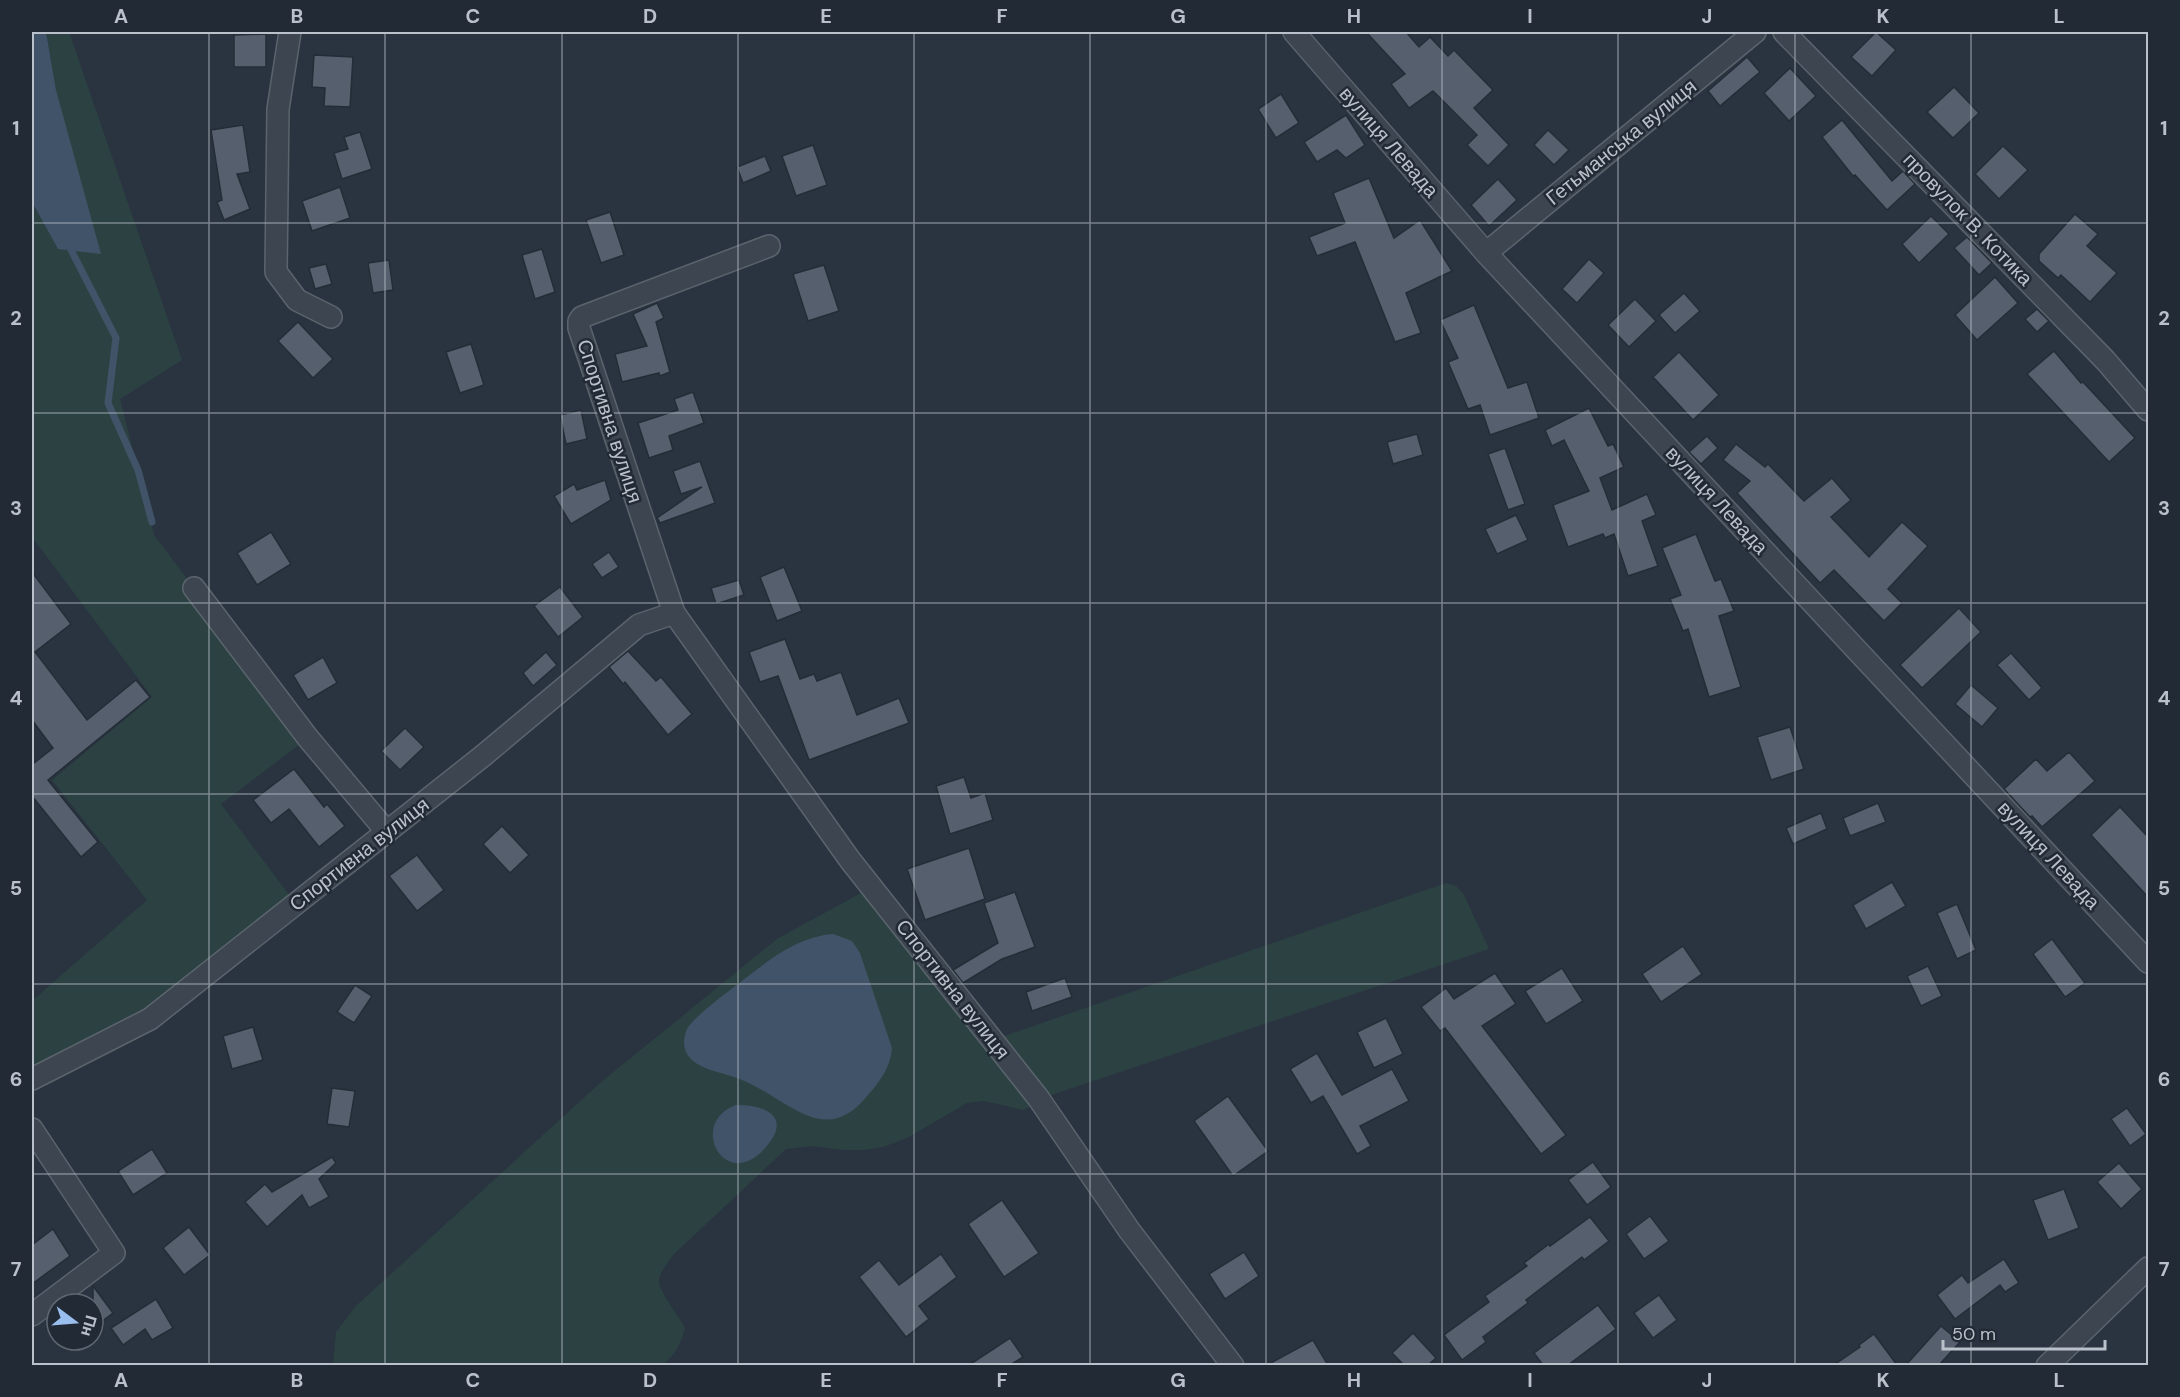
<svg xmlns="http://www.w3.org/2000/svg" width="2180" height="1397" viewBox="0 0 2180 1397" font-family="'DM Sans',sans-serif">
<rect width="100%" height="100%" fill="#293440"/>
<g fill="#2c4242">
<polygon points="46,32 69,32 182,360 120,399 154,535 308,738 221,804 296,904 150,1019 32,1079 32,1001 147,900 52,780 152,697 32,537 32,202 58,249 56,90"/>
<path d="M1446 883 1456 886 1464 895 1489 949 1039 1099 1033 1105 1023 1110 984 1101 967 1103 907 1138 883 1147 864 1150H844L812 1146 786 1149 674 1254C669 1261 661 1270 659 1279 657 1290 680 1317 685 1328 681 1344 675 1354 663 1365L333 1366 336 1332 356 1306 600 1083 777 939 872 887 993 1040Z"/>
</g>
<g fill="#415368">
<polygon points="32,32 46,32 56,90 101,254 58,249 32,202"/>
<path d="M833 934 852 941 860 953 892 1048C890 1068 881 1080 868 1095 823 1151 787 1096 737 1078 718 1071 685 1068 684 1043 684 1038 686 1029 689 1026 697 1015 726 993 738 984 767 962 795 937 833 934Z"/>
<path d="M736 1105C756 1104 789 1112 772 1139 730 1202 684 1124 736 1105Z"/>
</g>
<g fill="none" stroke-linecap="round" stroke-linejoin="round">
<polyline stroke="#415368" stroke-width="7" points="67,242 116,338 108,403 138,470 152,522"/>
</g>
<g fill="#555f6d" stroke="#242d37" stroke-width="1.5">
<polygon points="1366,32 1406,32 1419,47 1430,37 1448,56 1454,50 1493,90 1474,108 1509,145 1488,166 1467,145 1477,135 1433,91 1409,108 1391,84 1405,74"/>
<polygon points="1876,32 1896,50 1872,76 1851,57"/>
<polygon points="266,34 266,67 234,67 234,35"/>
<polygon points="314,55 353,57 350,107 324,106 325,88 312,87"/>
<polygon points="1747,57 1760,72 1720,106 1708,91"/>
<polygon points="1790,68 1816,96 1789,121 1764,93"/>
<polygon points="1954,87 1979,113 1953,138 1927,112"/>
<polygon points="1281,94 1299,123 1276,138 1258,109"/>
<polygon points="1346,115 1365,145 1346,158 1337,150 1317,162 1304,142"/>
<polygon points="1842,120 1892,181 1903,171 1915,184 1887,210 1855,175 1853,176 1822,137"/>
<polygon points="243,125 250,172 237,174 250,209 224,220 217,202 222,200 211,130"/>
<polygon points="1548,130 1569,150 1554,165 1534,145"/>
<polygon points="360,132 372,169 342,179 334,153 348,149 344,137"/>
<polygon points="813,145 827,185 796,196 782,156"/>
<polygon points="2003,146 2028,170 1999,199 1975,174"/>
<polygon points="765,156 771,171 743,183 737,167"/>
<polygon points="1369,178 1394,238 1420,220 1452,271 1406,293 1421,333 1395,342 1355,242 1317,256 1309,237 1345,223 1333,193"/>
<polygon points="1498,179 1517,200 1489,226 1471,205"/>
<polygon points="340,187 350,218 312,231 302,201"/>
<polygon points="610,212 624,255 601,263 586,220"/>
<polygon points="2075,214 2098,234 2087,246 2117,273 2090,302 2061,275 2058,278 2039,261 2039,254"/>
<polygon points="1931,216 1949,234 1919,263 1902,244"/>
<polygon points="1967,237 1992,263 1979,275 1954,248"/>
<polygon points="542,249 555,292 535,299 522,255"/>
<polygon points="1589,259 1604,273 1577,303 1562,289"/>
<polygon points="389,260 393,290 373,293 368,263"/>
<polygon points="326,264 332,284 315,289 309,268"/>
<polygon points="824,265 839,311 808,321 793,274"/>
<polygon points="1995,277 2018,303 1977,340 1955,315"/>
<polygon points="1684,293 1700,311 1675,333 1659,315"/>
<polygon points="1635,299 1656,321 1629,347 1608,325"/>
<polygon points="657,303 664,318 656,322 670,372 660,376 659,373 622,382 615,354 647,346 633,314"/>
<polygon points="1474,305 1508,388 1527,382 1539,418 1490,435 1480,405 1468,409 1448,362 1458,358 1440,320"/>
<polygon points="2037,309 2049,321 2037,332 2025,319"/>
<polygon points="298,322 333,359 313,378 278,341"/>
<polygon points="471,344 484,385 460,393 446,352"/>
<polygon points="2054,351 2081,383 2083,382 2135,438 2109,462 2027,374"/>
<polygon points="1679,352 1719,395 1693,420 1653,377"/>
<polygon points="693,392 704,423 669,436 673,450 649,458 638,423 678,410 674,399"/>
<polygon points="1589,408 1608,446 1613,444 1624,467 1600,478 1612,510 1647,494 1656,515 1642,521 1658,566 1628,576 1614,534 1605,538 1603,534 1568,547 1553,505 1589,491 1564,440 1552,446 1545,430"/>
<polygon points="581,410 587,439 566,444 560,415"/>
<polygon points="1417,434 1423,455 1393,464 1387,442"/>
<polygon points="1707,436 1718,448 1701,464 1689,452"/>
<polygon points="1736,444 1765,467 1768,464 1804,501 1832,478 1851,500 1831,517 1869,557 1902,522 1928,546 1888,589 1902,603 1884,621 1834,570 1820,583 1737,493 1750,481 1723,460"/>
<polygon points="1505,448 1525,504 1508,510 1488,454"/>
<polygon points="700,461 715,503 660,523 657,518 702,487 681,494 673,471"/>
<polygon points="605,480 611,500 571,524 554,496 574,484 577,490"/>
<polygon points="1516,515 1528,540 1497,554 1485,529"/>
<polygon points="271,532 291,564 257,585 237,553"/>
<polygon points="1696,534 1715,581 1721,579 1734,611 1719,616 1741,687 1709,697 1688,629 1683,631 1670,599 1681,595 1662,548"/>
<polygon points="609,552 619,567 602,578 592,564"/>
<polygon points="784,567 802,611 777,621 760,577"/>
<polygon points="32,572 71,624 35,652 87,720 136,680 150,697 48,780 98,842 81,857 32,796 32,760 34,763 53,748 32,720"/>
<polygon points="739,580 744,595 716,604 711,588"/>
<polygon points="560,587 583,617 558,637 534,606"/>
<polygon points="1959,608 1981,632 1922,688 1900,665"/>
<polygon points="785,639 800,679 814,674 817,681 841,672 857,715 899,698 909,723 809,760 778,676 760,682 749,652"/>
<polygon points="628,651 656,681 661,677 692,714 668,735 625,682 623,684 609,667"/>
<polygon points="546,652 557,665 533,686 523,673"/>
<polygon points="2011,653 2042,688 2029,700 1997,665"/>
<polygon points="323,657 337,683 308,700 293,675"/>
<polygon points="1971,685 1998,708 1982,727 1955,704"/>
<polygon points="1790,727 1804,769 1771,780 1757,737"/>
<polygon points="405,728 424,747 400,770 381,751"/>
<polygon points="2069,752 2095,781 2042,827 2032,816 2030,817 2004,789 2036,759 2047,771"/>
<polygon points="294,769 324,807 327,804 345,826 319,847 289,809 271,823 253,800"/>
<polygon points="964,777 971,798 985,793 993,820 950,834 936,786"/>
<polygon points="1878,803 1886,822 1850,836 1843,818"/>
<polygon points="2120,807 2148,837 2148,897 2091,835"/>
<polygon points="1821,813 1827,829 1793,844 1786,828"/>
<polygon points="502,826 529,855 510,873 483,844"/>
<polygon points="969,848 985,899 925,920 907,869"/>
<polygon points="417,855 444,890 417,911 389,876"/>
<polygon points="1892,882 1906,906 1866,929 1853,905"/>
<polygon points="1015,892 1035,947 1002,959 963,983 953,970 998,943 984,903"/>
<polygon points="1957,904 1976,950 1957,959 1937,913"/>
<polygon points="2052,939 2085,983 2065,997 2033,954"/>
<polygon points="1683,946 1702,974 1661,1002 1642,974"/>
<polygon points="1928,966 1942,996 1921,1006 1907,976"/>
<polygon points="1562,968 1583,1001 1546,1024 1525,991"/>
<polygon points="1495,973 1516,1004 1482,1026 1566,1135 1541,1154 1445,1028 1440,1031 1421,1007 1446,988 1454,999"/>
<polygon points="1065,978 1072,997 1032,1011 1026,992"/>
<polygon points="355,985 372,996 354,1023 337,1012"/>
<polygon points="1386,1018 1403,1054 1374,1068 1357,1032"/>
<polygon points="253,1027 263,1060 232,1069 223,1036"/>
<polygon points="1317,1053 1342,1095 1392,1069 1409,1101 1360,1126 1371,1146 1357,1154 1323,1096 1311,1103 1290,1069"/>
<polygon points="332,1088 355,1091 349,1127 327,1124"/>
<polygon points="1228,1096 1268,1151 1233,1176 1194,1121"/>
<polygon points="2127,1108 2146,1134 2130,1146 2111,1119"/>
<polygon points="152,1149 167,1173 133,1195 118,1171"/>
<polygon points="332,1157 336,1163 319,1179 329,1197 309,1208 302,1195 267,1227 245,1202 265,1184 272,1192"/>
<polygon points="1593,1162 1611,1187 1587,1205 1568,1180"/>
<polygon points="2119,1163 2142,1189 2121,1209 2097,1182"/>
<polygon points="2064,1189 2079,1228 2048,1240 2033,1200"/>
<polygon points="1002,1200 1039,1253 1004,1277 968,1224"/>
<polygon points="1650,1216 1669,1241 1644,1259 1626,1234"/>
<polygon points="1590,1217 1609,1241 1584,1260 1582,1257 1526,1300 1528,1303 1483,1337 1486,1342 1462,1360 1444,1335 1489,1302 1485,1296 1527,1266 1524,1263 1549,1244 1550,1246"/>
<polygon points="189,1227 210,1255 184,1275 163,1248"/>
<polygon points="53,1229 70,1256 32,1284 32,1245"/>
<polygon points="1244,1252 1259,1276 1225,1299 1209,1274"/>
<polygon points="941,1254 957,1277 919,1306 929,1319 906,1337 859,1277 879,1260 899,1285"/>
<polygon points="2004,1259 2019,1283 2005,1292 2000,1285 1955,1319 1937,1295 1962,1275 1968,1283"/>
<polygon points="93,1286 113,1313 93,1328"/>
<polygon points="1659,1295 1677,1320 1653,1338 1634,1313"/>
<polygon points="156,1299 173,1328 152,1340 145,1329 123,1345 111,1328"/>
<polygon points="1598,1305 1616,1329 1568,1365 1543,1365 1534,1353"/>
<polygon points="1941,1326 1960,1342 1939,1365 1906,1365"/>
<polygon points="1413,1333 1436,1358 1428,1365 1404,1365 1392,1353"/>
<polygon points="1874,1334 1897,1365 1834,1365 1860,1347 1859,1345"/>
<polygon points="1010,1338 1023,1357 1010,1365 969,1365"/>
<polygon points="1313,1340 1328,1365 1267,1365"/>
</g>
<g fill="none" stroke-linecap="round" stroke-linejoin="round">
<g stroke="#5b646d" stroke-width="24">
<g id="street">
<polyline points="290,32 278,109 276,272 297,300 331,317"/>
<polyline points="1294,32 1486,253 2148,962"/>
<polyline points="1784,32 2105,360 2148,410"/>
<polyline points="769,246 582,317 579,321 579,328 674,613 850,860 1039,1099 1129,1230 1233,1366"/>
<polyline points="1486,253 1755,32"/>
<polyline points="194,588 308,738 387,832"/>
<polyline points="32,1079 150,1019 484,755 639,625 674,613"/>
<polyline points="32,1129 114,1253 32,1315"/>
<polyline points="2047,1366 2148,1268"/>
</g>
</g>
<use href="#street" stroke="#3d4650" stroke-width="21"/>
</g>
<path fill="none" stroke="#bac1ca" stroke-width="1.5" stroke-opacity="0.55" d="M209 32V1366M385 32V1366M562 32V1366M738 32V1366M914 32V1366M1090 32V1366M1266 32V1366M1442 32V1366M1618 32V1366M1795 32V1366M1971 32V1366M32 223H2148M32 413H2148M32 603H2148M32 794H2148M32 984H2148M32 1174H2148"/>
<g text-anchor="middle" dominant-baseline="central" stroke-width="5" stroke-linejoin="round" paint-order="stroke">
<g font-size="20" fill="#bac1ca" stroke="#222b35">
<text transform="translate(1389 142) rotate(49)">вулиця Левада</text>
<text transform="translate(1621 142) rotate(-39)">Гетьманська вулиця</text>
<text transform="translate(1968 219) rotate(46)">провулок В. Котика</text>
<text transform="translate(610 421) rotate(72)">Спортивна вулиця</text>
<text transform="translate(1717 500) rotate(47)">вулиця Левада</text>
<text transform="translate(359 854) rotate(-38)">Спортивна вулиця</text>
<text transform="translate(2049 855) rotate(47)">вулиця Левада</text>
<text transform="translate(953 989) rotate(52)">Спортивна вулиця</text>
</g>
</g>
<rect width="2180" height="1397" fill="none" stroke="#222b35" stroke-width="66"/>
<g transform="translate(75 1322) rotate(106)"><circle r="28" fill="#222b35" stroke="#5f6771" stroke-width="1.5"/>
<path d="M0-4.5L10 22L0 15L-10 22Z" fill="#9abfef"/>
<text y="-9" font-size="16" font-weight="bold" text-anchor="middle" fill="#bac1ca">Пн</text>
</g>
<path d="M1943 1340v9h162v-9" fill="none" stroke="#bac1ca" stroke-width="3"/>
<text x="1952" y="1340" font-size="18" fill="#bac1ca" stroke="#222b35" stroke-width="4.5" paint-order="stroke">50 m</text>
<rect x="33" y="33" width="2114" height="1331" fill="none" stroke="#bac1ca" stroke-width="2"/>
<g font-size="20" text-anchor="middle" font-weight="bold" fill="#bac1ca">
<text x="121" y="23">A</text>
<text x="297" y="23">B</text>
<text x="473" y="23">C</text>
<text x="650" y="23">D</text>
<text x="826" y="23">E</text>
<text x="1002" y="23">F</text>
<text x="1178" y="23">G</text>
<text x="1354" y="23">H</text>
<text x="1530" y="23">I</text>
<text x="1707" y="23">J</text>
<text x="1883" y="23">K</text>
<text x="2059" y="23">L</text>
<text x="16" y="135">1</text>
<text x="2164" y="135">1</text>
<text x="16" y="325">2</text>
<text x="2164" y="325">2</text>
<text x="16" y="515">3</text>
<text x="2164" y="515">3</text>
<text x="16" y="705">4</text>
<text x="2164" y="705">4</text>
<text x="16" y="895">5</text>
<text x="2164" y="895">5</text>
<text x="16" y="1086">6</text>
<text x="2164" y="1086">6</text>
<text x="16" y="1276">7</text>
<text x="2164" y="1276">7</text>
<text x="121" y="1387">A</text>
<text x="297" y="1387">B</text>
<text x="473" y="1387">C</text>
<text x="650" y="1387">D</text>
<text x="826" y="1387">E</text>
<text x="1002" y="1387">F</text>
<text x="1178" y="1387">G</text>
<text x="1354" y="1387">H</text>
<text x="1530" y="1387">I</text>
<text x="1707" y="1387">J</text>
<text x="1883" y="1387">K</text>
<text x="2059" y="1387">L</text>
</g>
</svg>
